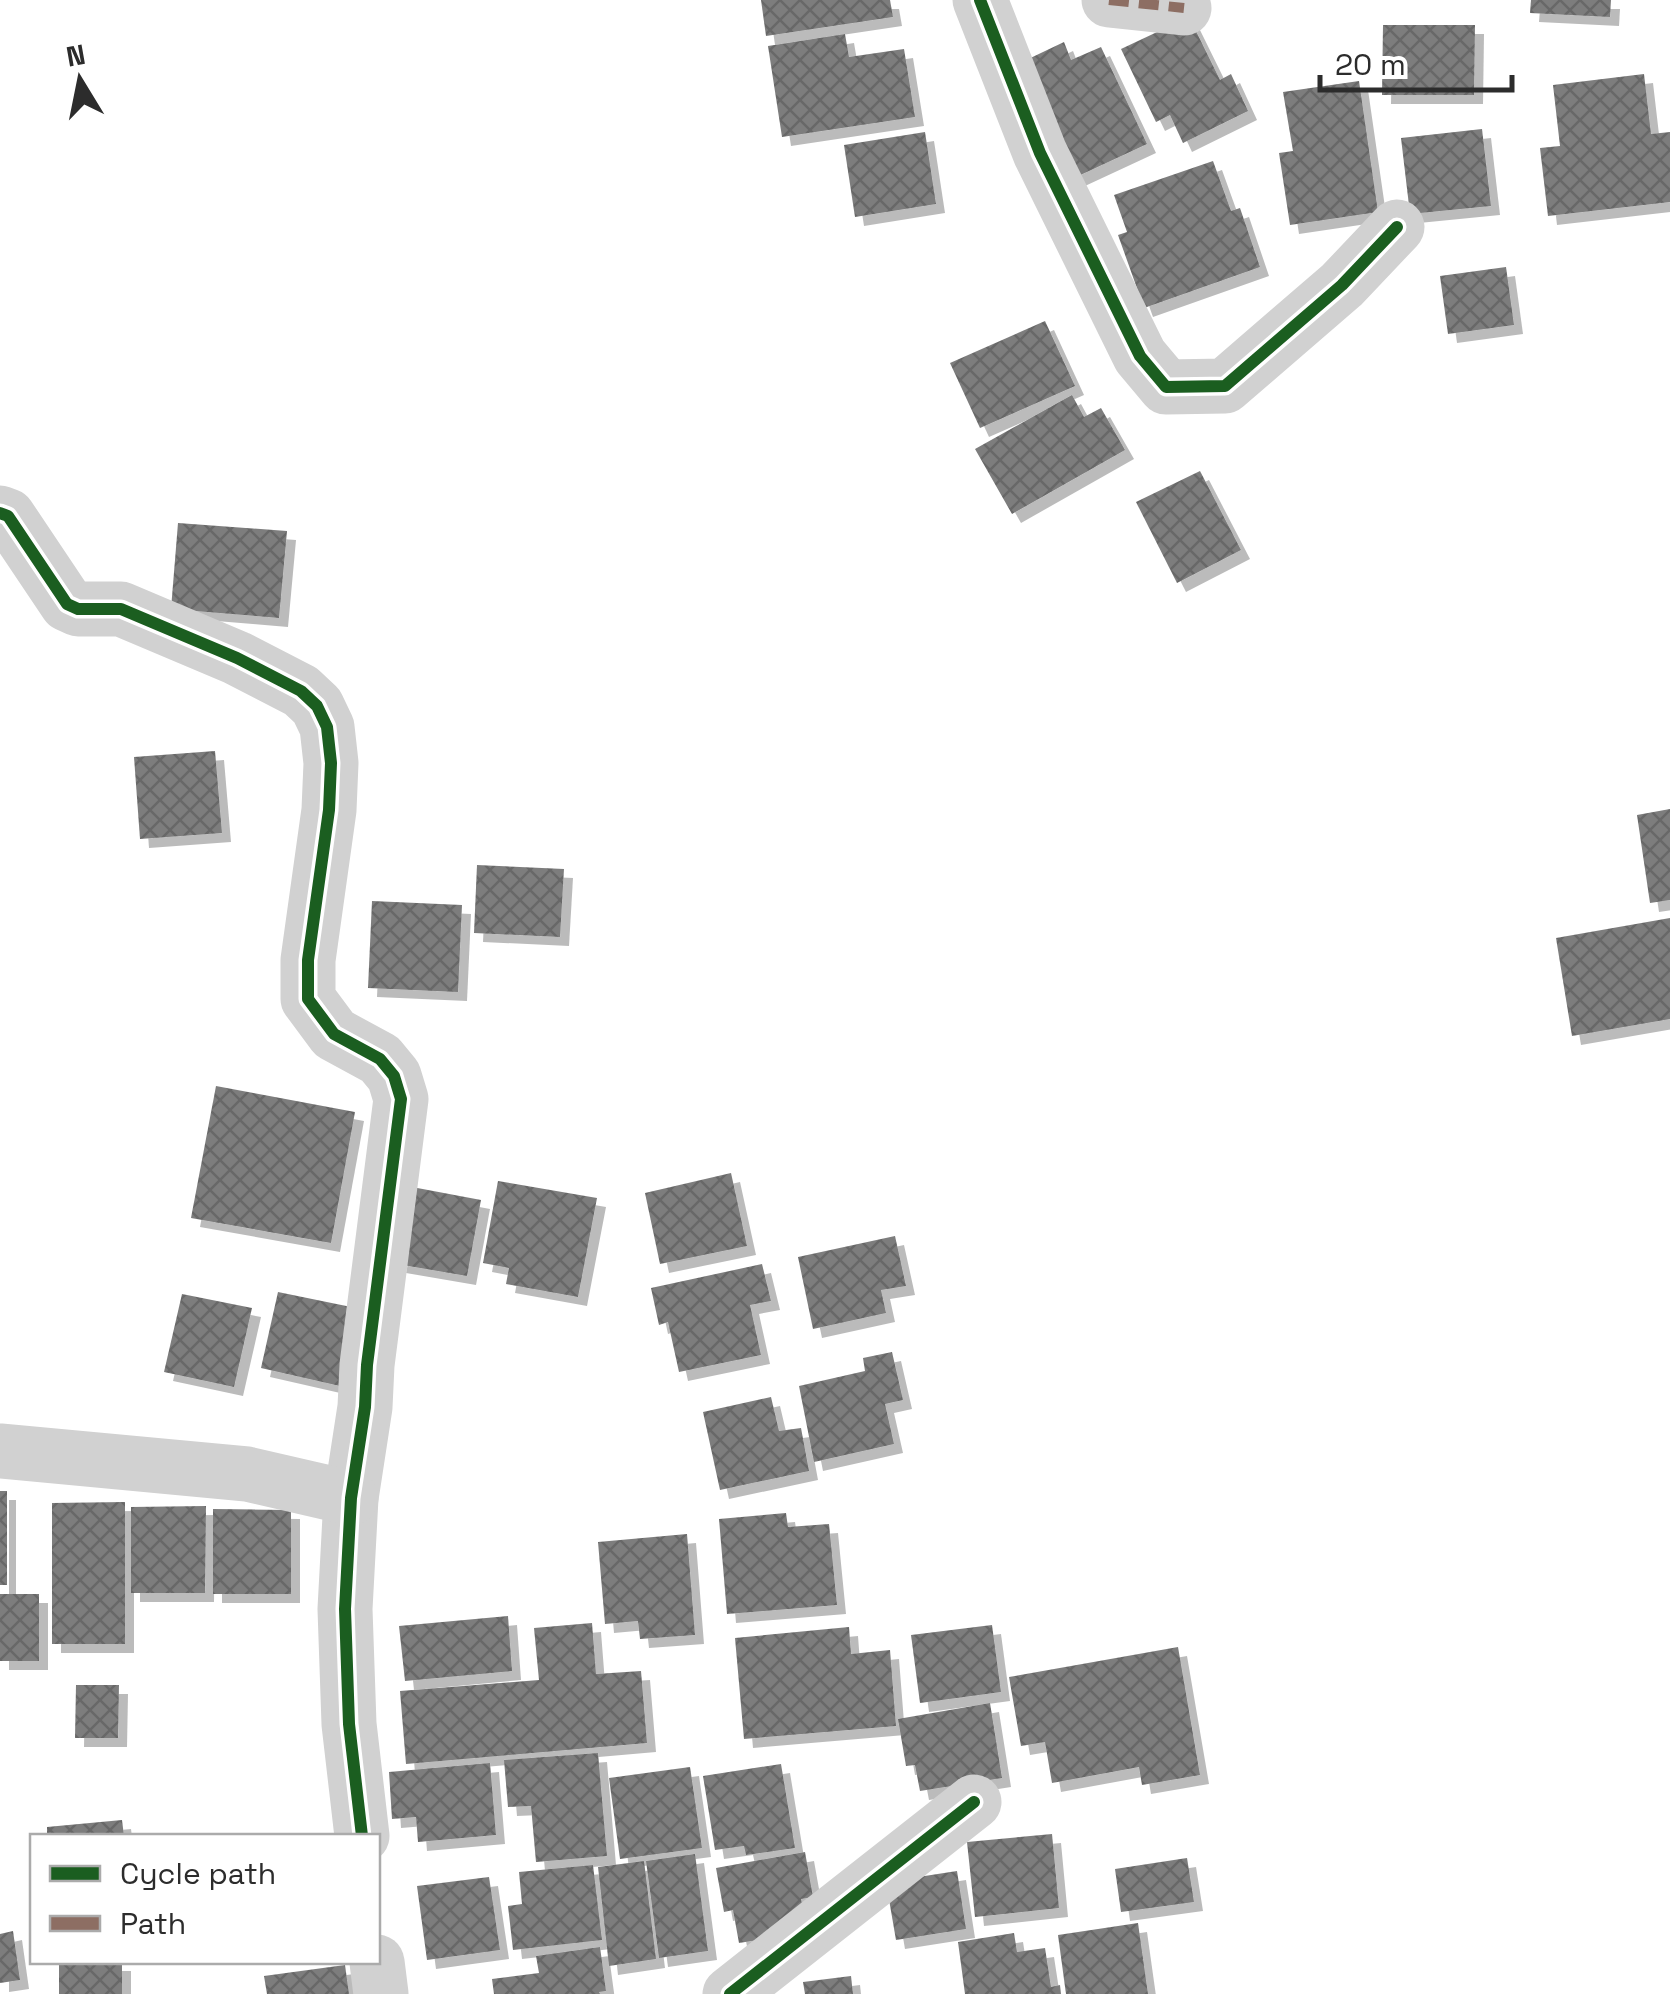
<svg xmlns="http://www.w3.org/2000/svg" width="1670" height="1994" viewBox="0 0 1670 1994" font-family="'Space Grotesk',sans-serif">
<defs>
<pattern id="building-cross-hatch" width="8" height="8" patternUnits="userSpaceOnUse" patternTransform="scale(2.5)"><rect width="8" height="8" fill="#7d7d7d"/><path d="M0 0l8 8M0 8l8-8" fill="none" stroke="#676767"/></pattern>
<filter id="shadow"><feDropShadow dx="9" dy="9" stdDeviation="0" flood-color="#0004"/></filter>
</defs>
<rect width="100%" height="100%" fill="#fff"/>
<g fill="url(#building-cross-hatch)" filter="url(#shadow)">
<polygon points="761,0 890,0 893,17 766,36"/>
<polygon points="1531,0 1611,0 1610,17 1530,13"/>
<polygon points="1189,17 1220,80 1231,74 1248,111 1183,143 1170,115 1156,122 1121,49"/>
<polygon points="1383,25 1475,25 1474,95 1382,95"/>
<polygon points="845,34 849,57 904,49 915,117 782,137 768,46"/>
<polygon points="1064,42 1071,60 1101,47 1147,144 1076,177 1022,62"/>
<polygon points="1644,74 1651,134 1670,132 1670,202 1548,216 1540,148 1560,146 1553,85"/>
<polygon points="1359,81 1378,212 1290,225 1279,153 1293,151 1283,92"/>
<polygon points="1482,129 1491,206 1410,214 1401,138"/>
<polygon points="925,132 936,204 855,217 844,145"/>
<polygon points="1213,161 1231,211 1240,208 1260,267 1144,308 1118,235 1127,232 1114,195"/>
<polygon points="1506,267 1514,325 1448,334 1440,276"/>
<polygon points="1045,321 1075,386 980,428 950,363"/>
<polygon points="1072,395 1084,417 1101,408 1125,450 1012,514 975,449"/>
<polygon points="1200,471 1241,550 1177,583 1136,502"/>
<polygon points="178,523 287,531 279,618 171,609"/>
<polygon points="215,751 222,833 140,839 134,757"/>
<polygon points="1670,809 1670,900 1650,903 1637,815"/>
<polygon points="477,865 564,869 560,937 474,933"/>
<polygon points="372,901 462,905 458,992 368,988"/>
<polygon points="1670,918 1670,1019 1572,1036 1556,938"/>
<polygon points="216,1086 355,1112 331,1243 191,1218"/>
<polygon points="731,1173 747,1246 660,1264 645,1193"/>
<polygon points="498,1181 597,1198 578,1297 506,1284 509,1268 483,1263"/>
<polygon points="412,1187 481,1200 467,1276 397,1264"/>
<polygon points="895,1236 906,1286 881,1290 886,1313 813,1329 798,1257"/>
<polygon points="762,1264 771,1301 750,1305 761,1355 679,1372 668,1322 659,1325 651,1288"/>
<polygon points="278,1292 356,1308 340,1386 261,1368"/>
<polygon points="182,1294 252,1308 234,1387 164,1372"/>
<polygon points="892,1352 903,1400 885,1404 894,1444 814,1462 799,1386 865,1371 863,1358"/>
<polygon points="771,1397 779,1431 801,1428 809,1471 720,1490 703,1412"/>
<rect x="0" y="1491" width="7" height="94"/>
<polygon points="125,1502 125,1644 52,1644 52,1503"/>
<polygon points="206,1506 205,1593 131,1593 131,1507"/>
<polygon points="213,1509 291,1510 291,1594 213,1594"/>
<polygon points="786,1513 788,1527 829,1524 837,1605 727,1614 719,1519"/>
<polygon points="687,1534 695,1635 640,1639 638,1621 605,1624 598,1542"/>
<rect x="0" y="1594" width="39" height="67"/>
<polygon points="508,1616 512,1671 405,1681 399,1626"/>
<polygon points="592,1623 596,1674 641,1671 647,1743 406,1764 400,1691 539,1680 534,1628"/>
<polygon points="992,1625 1001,1692 920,1703 911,1635"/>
<polygon points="849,1627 851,1654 890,1650 896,1726 744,1739 735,1638"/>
<polygon points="1178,1647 1200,1775 1142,1785 1139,1767 1052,1783 1045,1742 1021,1746 1009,1677"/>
<polygon points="76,1685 119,1685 118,1738 75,1738"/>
<polygon points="990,1703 1002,1778 920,1791 915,1765 906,1766 898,1719"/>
<polygon points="598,1753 607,1856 536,1862 531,1806 508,1807 504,1760"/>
<polygon points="490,1763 496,1835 418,1842 416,1817 392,1819 389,1772"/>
<polygon points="781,1764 795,1848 746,1855 744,1846 715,1850 703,1776"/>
<polygon points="690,1767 702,1848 620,1859 609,1778"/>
<polygon points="122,1820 124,1836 47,1836 47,1827"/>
<polygon points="1052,1834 1059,1908 975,1917 967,1842"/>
<polygon points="805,1852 813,1897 801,1899 807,1932 739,1943 733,1910 724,1912 716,1868"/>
<polygon points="695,1854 708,1951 659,1958 646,1861"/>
<polygon points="1187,1858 1194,1902 1121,1912 1115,1869"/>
<polygon points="644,1861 656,1959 609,1966 598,1867"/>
<polygon points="593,1865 602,1940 513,1950 508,1906 522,1904 519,1872"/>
<polygon points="957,1871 966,1929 896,1940 886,1882"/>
<polygon points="489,1877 500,1950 427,1960 417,1886"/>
<polygon points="1138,1923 1148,1994 1066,1994 1058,1935"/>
<polygon points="13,1931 20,1980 0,1983 0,1934"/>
<polygon points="1014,1933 1017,1952 1045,1948 1051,1987 1060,1985 1061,1994 965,1994 958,1942"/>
<polygon points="600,1947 606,1991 599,1992 600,1994 494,1994 492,1979 539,1973 536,1956"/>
<rect x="59" y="1962" width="63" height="32"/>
<polygon points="345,1965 349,1994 267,1994 264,1976"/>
<polygon points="851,1976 853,1994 805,1994 803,1982"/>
</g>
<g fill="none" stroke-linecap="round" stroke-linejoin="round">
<g stroke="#d1d1d1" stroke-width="55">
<polyline points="980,0 1040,153 1140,356 1166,387 1225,386 1342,285 1397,227"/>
<polyline points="1109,0 1184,8"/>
<polyline points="0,513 8,516 67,604 78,609 121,609 237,658 301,691 317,706 327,727 331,763 329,810 308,960 308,999 334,1034 380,1059 394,1076 401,1099 367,1365 365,1407 351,1498 345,1609 349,1724 362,1836"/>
<polyline points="0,1451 247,1474 351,1498"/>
<polyline points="377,1962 381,1994"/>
<polyline points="730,1994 974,1802"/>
</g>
<polyline stroke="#8d6e63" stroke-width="10" stroke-dasharray="20 10" stroke-linecap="butt" points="1109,0 1184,8"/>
<g stroke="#fff" stroke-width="19">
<g id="cycleway">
<polyline points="980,0 1040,153 1140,356 1166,387 1225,386 1342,285 1397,227"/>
<polyline points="0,513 8,516 67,604 78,609 121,609 237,658 301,691 317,706 327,727 331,763 329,810 308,960 308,999 334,1034 380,1059 394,1076 401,1099 367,1365 365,1407 351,1498 345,1609 349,1724 362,1836"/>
<polyline points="730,1994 974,1802"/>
</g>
</g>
<use href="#cycleway" stroke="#1b5e20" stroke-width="12"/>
</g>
<rect x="30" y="1834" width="350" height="130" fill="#ffffff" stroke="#ababab" stroke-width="2.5"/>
<rect x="50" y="1866" width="50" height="15" fill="#1b5e20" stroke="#ababab" stroke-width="2.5"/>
<text x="120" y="1884" font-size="30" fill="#2c2c2c">Cycle path</text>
<rect x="50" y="1916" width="50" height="15" fill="#8d6e63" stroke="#ababab" stroke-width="2.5"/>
<text x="120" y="1934" font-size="30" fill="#2c2c2c">Path</text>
<g transform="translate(80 80) rotate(350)" stroke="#ffffff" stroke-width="8" paint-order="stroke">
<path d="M0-8L18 38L0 25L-18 38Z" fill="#2c2c2c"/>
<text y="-15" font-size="28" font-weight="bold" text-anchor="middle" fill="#2c2c2c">N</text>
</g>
<path d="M1320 75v15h192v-15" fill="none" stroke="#2c2c2c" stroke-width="5"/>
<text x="1335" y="75" font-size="30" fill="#2c2c2c" stroke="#ffffff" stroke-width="8" paint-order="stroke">20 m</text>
</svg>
